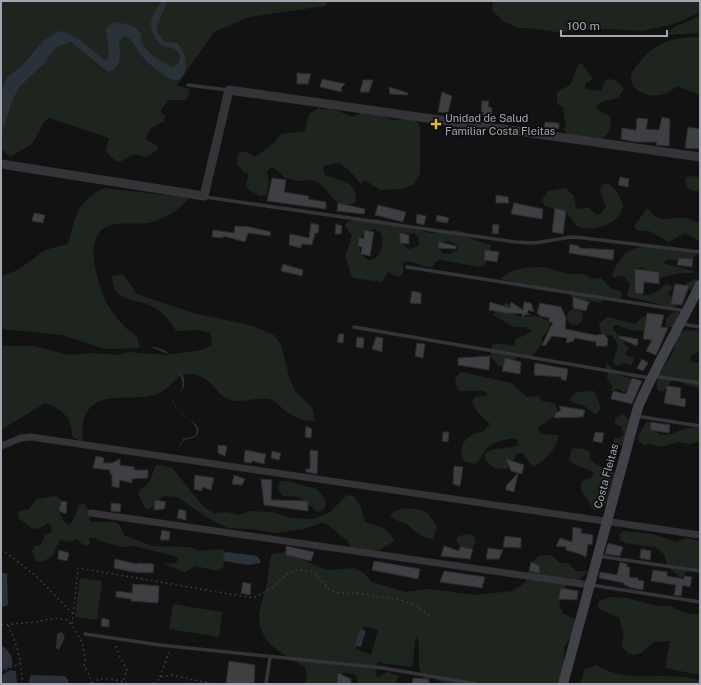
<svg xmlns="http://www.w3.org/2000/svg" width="701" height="685" viewBox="0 0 701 685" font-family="'Public Sans',sans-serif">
<rect width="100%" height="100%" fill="#121213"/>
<g fill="#1e251f" fill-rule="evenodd">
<path d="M1 1H328L325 6 249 17 214 32 177 85 189 89V95L185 100H168L160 112 165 115 164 121 151 128 145 139 158 146 156 151 146 157 134 154C118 163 119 166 106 151L109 138 49 118 44 122 32 144 10 157 3 150 1 151Z"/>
<polygon points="493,1 700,1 700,12 677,23 643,31 606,29 558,32 528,28 518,28 503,21 492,10"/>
<polygon points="700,16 700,33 666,35 674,27"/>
<path d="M696 37 700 38V93L698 94 677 86C672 90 667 94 661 95 650 98 630 91 631 77 632 71 636 66 640 62 655 42 673 38 696 37Z"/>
<path d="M579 63 582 64 593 79 586 83 585 89 602 91 604 82 608 79 615 80 624 88 619 97C611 101 599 99 596 109L610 116C613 125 609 135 600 140L568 134 564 130 566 124C563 118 565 113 563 107L557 104V92L570 85Z"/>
<path d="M319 108 325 110 331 108 353 117 363 112 368 115 379 112C384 115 390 121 396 120 408 119 413 115 420 127V174L414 184 403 189 380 190 365 180 361 184 349 170 339 163 327 165 323 168 324 174C340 183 359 179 355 203 329 209 334 190 315 181 311 179 306 181 302 181 296 181 290 178 284 178L281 173 272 167 267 171 269 183 266 195 260 196 249 190 246 185 249 174 244 172 237 164 238 153 244 151 255 157 274 143 281 134 305 131 309 114Z"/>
<path d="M692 176 698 177 700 184 699 191C689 192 684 187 686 177Z"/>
<path d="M606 183C615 186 620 196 623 205 620 225 593 233 576 226 564 203 562 215 544 205L542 200 548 191 565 188 574 196 576 208 582 209 588 207 597 215 602 212 606 207 600 191 602 186Z"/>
<path d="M104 188 189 198C179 210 164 220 148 223 136 225 123 222 112 225 82 232 96 277 104 297 108 308 118 320 127 329 129 331 134 333 136 336 138 339 139 344 140 348L105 349 62 335 3 329 1 330V276L18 270 45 250 68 244C76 217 76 202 104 188Z"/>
<path d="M647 208C660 226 668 216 685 218 690 218 694 222 700 223V241L685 233 669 242 649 231H638L634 227Z"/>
<path d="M377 219 429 233 458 230 464 232 474 240 491 245 489 252 486 257V264L480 267 440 260 435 262 432 267C421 267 414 260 403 262V274L398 277 388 272 382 282 353 278C348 272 350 265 345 258L352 235 345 226 347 221ZM374 229 381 233C385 243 380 261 368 260 358 252 356 244 363 233ZM407 233 415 234 419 239V245L414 248 408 249 402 244V236ZM445 241 453 242 458 247V250L450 254 442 253 439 248Z"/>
<path d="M646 246 695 252 696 255 692 259 684 261 669 259 662 263 694 271 692 273H679L660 278 642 267 636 269 637 291C646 301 659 291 666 284L674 287 667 294 671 297C677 294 677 291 681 287 684 284 693 280 697 279L700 282 696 289H687L679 304 674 308 630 297 627 295 630 284 624 276 612 277C612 271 622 256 627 252 631 249 641 247 646 246Z"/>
<path d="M543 267 569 274H584L592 279 601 278 612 289 621 292 622 295 620 299H606L601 303 587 300 581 303 576 301 568 293 532 289 524 285 501 279C509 268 531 267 543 267Z"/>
<path d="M123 274 137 294 193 313 253 326 274 335 281 345 290 380 296 392 313 409 315 421C301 421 293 417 282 408 280 406 276 402 273 400 259 395 242 405 228 399 217 395 212 380 200 376 176 369 176 384 161 392 137 405 96 386 84 418 82 425 83 435 82 443L72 436C72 417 63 410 45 403L1 430V346H34L69 355 93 353 118 355 129 352 167 355 201 350 212 345 210 333 199 330 176 331C171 322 163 312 153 307 133 296 114 305 112 276Z"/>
<path d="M506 302 511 305 515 315C529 320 535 311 550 323L549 329 542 337V343L535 353 530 357 519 356 505 367 499 366 491 357 492 345C500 342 506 346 515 345V339L526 335 531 331 526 327H514L493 315Z"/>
<circle cx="575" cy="317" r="8"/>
<path d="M678 312 682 315 679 327H667L665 325C666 318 670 311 678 312Z"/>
<path d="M644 316 647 317 644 331 630 330 616 325 613 326 614 331 625 340 624 344 629 348 626 353 627 356 633 357 634 360 632 365 623 363 618 366 613 363C614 349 624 350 612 336L601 333 599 324 607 317 635 324Z"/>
<path d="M685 330 700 331V351L690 356 691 362 700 363V388L686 385 675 379 670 382 663 392 658 390C653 379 666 364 672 354 678 344 672 338 685 330Z"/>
<polygon points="607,363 613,369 614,373 632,379 629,389 624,392 618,389 610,391 613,387 607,378 608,372 605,366"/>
<path d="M462 372 511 383 527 397 538 396 542 401 554 403 557 408V414L538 428 541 434 558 435C558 448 544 462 533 467L522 453 517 454 511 465 506 469C495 469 486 466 485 454 493 446 507 450 518 445L517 439C508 438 492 442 485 450 481 456 482 460 474 464L464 461C456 446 468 433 483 432L490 424 477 412 472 401 476 397 488 395 484 391H459C454 383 453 377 462 372Z"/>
<polygon points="594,391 601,408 596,415 584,406 570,401 570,398 576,392"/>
<polygon points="624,414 633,425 623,445 614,446 614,438 620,438 624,434 621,426 615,424 615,418"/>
<path d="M647 421 653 423 651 428C670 447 679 421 700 429V441L690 444 678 442 661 447 649 444 644 445 639 442 638 436Z"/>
<path d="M572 448 585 449 590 453V459L597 465 614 472 617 478 608 501 600 510H594L581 490V483L585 479 591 478 594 473C587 467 576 468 569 460Z"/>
<path d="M156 465H162L173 469 204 507 214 513 227 512 239 515 249 511 273 512 290 518 314 519 330 512 347 495 353 496 360 505 365 522C377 526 389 527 394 541L380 550 351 549 347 539H345L327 524 321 523 304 529 274 533 251 529 228 528 211 520 177 497 164 496 159 499 152 508 146 509 138 494 140 489C152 484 151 475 156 465Z"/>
<polygon points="282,481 288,481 317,489 325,499 326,505 323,510 318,512 299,497 283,496 279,491 278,485"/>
<path d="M55 496 61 499C58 511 58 517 69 525L73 521 79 505 84 504 88 510 90 522H114L119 524 124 535 152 546 189 547 200 551 218 549 224 550 225 556 223 568 218 571 195 566 185 572 164 564 176 563 179 558 174 556 134 546 122 547 100 541 95 538H89L90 544 85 546 76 539 71 542 60 540 52 556 42 562 36 561 32 551 35 546 41 545 45 535 51 533 52 527 48 523 38 529 32 528 18 518V512L29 509 37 499Z"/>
<path d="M405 508C424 510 428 509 437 528L433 539C420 537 418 533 409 526 403 520 396 523 390 515L394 511Z"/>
<polygon points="624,531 653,534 676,542 686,538 700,541 700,569 687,569 685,575 680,578 667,565 664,554 655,547 625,543 620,540 619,534"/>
<path d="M470 534 474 536 476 542C473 548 470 550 463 550L456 541 458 536Z"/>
<path d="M285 552 318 567 329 570 354 568 364 573 372 582 405 592 429 589 476 595 512 591 522 585 529 577 530 564 539 556 551 555 560 563H568L576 571H588L580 579 569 582 562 591 559 603 563 614 574 618 578 628 564 647 565 671 556 684H445L435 679 424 678 419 667V642L416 636 412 667 381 663V661L375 666 377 678 387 672 399 676 395 684H358L356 675 344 672 340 677V684H303L307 679 305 667C284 654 258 644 259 614 260 605 264 596 266 587 269 575 268 565 272 554ZM364 626 378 630 371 655 356 649Z"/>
<polygon points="80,578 102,581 97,620 75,617"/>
<polygon points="609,597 627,598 657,606 669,606 686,613 700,615 700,675 665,668 670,641 654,642 641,653 635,655 629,654 621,646 624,635 619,618 598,608 598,602"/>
<polygon points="173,604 222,612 219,637 169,629"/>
<path d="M596 665C628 685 664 670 700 680V684H580L585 669Z"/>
</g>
<g fill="#2b3138">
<path d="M161 1H167C164 13 157 20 157 32L164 42 177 43C189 53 190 86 171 79 162 75 148 64 142 56 136 50 133 39 125 36L119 41C120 54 123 68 108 72L71 42 56 47 44 64 19 87 12 101 1 136V91L8 76 22 66 43 41 59 31 65 32 80 40 104 60 108 59C110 51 106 38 106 29L113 22C127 24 144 25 141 43L153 56 172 67C180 65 183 57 177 51 172 46 165 48 160 44 154 39 151 30 151 24 151 14 158 10 161 1Z"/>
<path d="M154 347 164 350 168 353 173 364 184 378V387L174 400V404C177 407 179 410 182 414 187 419 207 427 195 437 191 439 187 438 183 441L175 455 183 439 195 436 197 430C195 421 179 413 173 403 174 397 180 394 182 388 186 378 172 364 168 354L153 348 147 349Z"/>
<polygon points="226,552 257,556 261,561 260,563 248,565 224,561 223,554"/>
<polygon points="1,572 7,574 8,605 1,608"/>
<polygon points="360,629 366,631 361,647 355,645"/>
<polygon points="62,632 65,637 59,650 56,648 57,634"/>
<path d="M1 645C8 649 14 658 12 666L1 671Z"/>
<polygon points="10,670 16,671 17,684 1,684 1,676"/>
<polygon points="31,675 65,676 69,681 67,684 28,684"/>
</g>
<g fill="#3e3f43" stroke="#2c2c2f">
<polygon points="297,73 311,74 308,84 297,84"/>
<polygon points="322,79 345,84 341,88 342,92 320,87"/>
<polygon points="363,80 373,80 369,92 360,92"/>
<polygon points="389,87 408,93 407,95 390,94"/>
<polygon points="442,92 452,96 448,113 438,112"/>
<polygon points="482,101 489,101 488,106 492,108 491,119 483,118 483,112 481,111"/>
<polygon points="662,117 670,119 669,146 656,145 657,142 635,142 621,139 622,128 636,130 637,118 648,119 646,129 659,130"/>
<polygon points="545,122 559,123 559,129 544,128"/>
<polygon points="688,127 700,129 700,149 685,148"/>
<polygon points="620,177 629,179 628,187 618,185"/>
<polygon points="272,178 286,180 284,192 309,196 308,199 326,202 326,209 267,201"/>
<polygon points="496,195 508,197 509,203 496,203"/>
<polygon points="338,203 365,209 364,214 337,211"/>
<polygon points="514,203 543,209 542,219 511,214"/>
<polygon points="378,205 406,212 403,222 375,215"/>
<polygon points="555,208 566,211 563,234 552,232"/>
<polygon points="34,213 45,215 43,223 32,221"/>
<polygon points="417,214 426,216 424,225 416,223"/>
<polygon points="437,215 449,218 447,223 436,221"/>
<polygon points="311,223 319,225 318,233 315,233 312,245 302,244 301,248 289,245 290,234 309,238"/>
<polygon points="336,224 342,226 341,234 335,234"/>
<polygon points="493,224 499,225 498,234 492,233"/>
<polygon points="235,226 250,227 271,232 270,236 248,233 245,242 223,236 223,238 212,237 213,230 234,233"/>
<polygon points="364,230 374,232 370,256 361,254 362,247 358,246 359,237 364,239"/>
<polygon points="400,233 409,235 409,244 400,243"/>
<polygon points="439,242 456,246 456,249 438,248"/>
<polygon points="570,244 579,246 579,248 614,250 613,260 569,253"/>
<polygon points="485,250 499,252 497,262 484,260"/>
<polygon points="679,258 693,259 692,267 677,265"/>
<polygon points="283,264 303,270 302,276 281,271"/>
<polygon points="635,269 659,272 659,284 644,282 643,294 635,293"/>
<polygon points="675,284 689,286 682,305 671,304"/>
<polygon points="412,291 421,293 421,304 410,303"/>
<polygon points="573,297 589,302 586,311 573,308"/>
<polygon points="490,302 510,308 511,302 523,310 524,302 531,303 534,312 529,310 527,312 530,315 526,314 522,318 523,314 505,313 489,310"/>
<polygon points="540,303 561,307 566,318 565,329 595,335 604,334 608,339 607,346 596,346 596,342 574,338 574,341 566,343 567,338 552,336 545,346 542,345 553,322 549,322 549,318 541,316 537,313"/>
<polygon points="647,313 664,315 661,327 668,328 656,355 646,351 652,340 643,339"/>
<polygon points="339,334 344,334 343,343 337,342"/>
<polygon points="619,336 638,339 637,346 619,338"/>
<polygon points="357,337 364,338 363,348 356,347"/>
<polygon points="376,337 383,338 382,352 372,349"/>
<polygon points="417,343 425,344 423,358 415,356"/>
<polygon points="490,356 489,370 458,365 458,358"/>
<polygon points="505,358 521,362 520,374 502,371"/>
<polygon points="642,359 648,363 643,371 637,368"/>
<polygon points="535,363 568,369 566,381 561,379 561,377 534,375"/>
<polygon points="632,378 642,381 632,404 611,399 613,391 626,394"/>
<polygon points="667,386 681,388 680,398 686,399 685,407 664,403"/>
<polygon points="559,406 585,410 583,417 554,418 555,414 561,410"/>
<polygon points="651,422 670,425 669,433 650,430"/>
<polygon points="306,426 312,429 311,438 305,437"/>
<polygon points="443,432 449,432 448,442 442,441"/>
<polygon points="595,432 604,433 602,443 593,441"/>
<polygon points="218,445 227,446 225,456 218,453"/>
<polygon points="245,450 266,454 264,464 252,461 251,463 244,462"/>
<polygon points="310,450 318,451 317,474 306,472 306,469 310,469"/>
<polygon points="272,451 281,453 279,460 271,458"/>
<polygon points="96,456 104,458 103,463 112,463 120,459 120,465 134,467 134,470 148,470 148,478 132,479 132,483 120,480 119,488 112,486 112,474 110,474 110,470 93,468"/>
<polygon points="506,459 524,465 522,474 518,473 514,492 506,490 506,486 518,473 511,471"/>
<polygon points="454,466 463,467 460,486 453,484"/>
<polygon points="195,475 214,478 211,490 202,487 202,491 194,489"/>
<polygon points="234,475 245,479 242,485 232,484"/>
<polygon points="261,479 272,480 271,500 308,501 308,511 264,505"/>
<polygon points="155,500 166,502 164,509 154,510"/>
<polygon points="61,501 67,502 66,514 59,511"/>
<polygon points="111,503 121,504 120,512 111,511"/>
<polygon points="179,509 186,511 186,520 177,518"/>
<polygon points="573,527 582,529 581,533 593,535 592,545 588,544 586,557 580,554 566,550 566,547 556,546 560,538 572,542"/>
<polygon points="162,530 170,532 169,540 160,540"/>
<polygon points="505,536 521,538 521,548 503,547"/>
<polygon points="608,543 623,547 620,556 605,554"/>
<polygon points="286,546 314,552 311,561 286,555"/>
<polygon points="444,546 459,551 460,547 473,549 470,559 441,556"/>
<polygon points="488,548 503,550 499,559 486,559"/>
<polygon points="641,549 651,551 650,560 640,558"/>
<polygon points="59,550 69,553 67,561 58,559"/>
<polygon points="115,559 137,564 138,563 154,564 153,573 133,572 114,568"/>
<polygon points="374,561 420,569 418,579 372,570"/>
<polygon points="531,562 540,566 539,573 529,571"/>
<polygon points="620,562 627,564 627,567 630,567 629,577 638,578 638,580 644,581 643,590 628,587 628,586 624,585 624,583 599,578 600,572 617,575"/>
<polygon points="653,570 667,572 667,576 684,579 684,576 692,577 690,587 683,585 681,596 674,595 676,585 651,581"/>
<polygon points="444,571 485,577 482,588 440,582"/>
<polygon points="243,582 251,584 250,595 241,593"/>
<polygon points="133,584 159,586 158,603 131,601 131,599 116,597 116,591 132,593"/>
<polygon points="561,588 578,591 577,600 558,599"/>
<polygon points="102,618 109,620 109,627 101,626"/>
<polygon points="229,661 255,665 254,684 226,683"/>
<polygon points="338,673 351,679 351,684 337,684"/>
<polygon points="413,678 429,679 429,684 412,684"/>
</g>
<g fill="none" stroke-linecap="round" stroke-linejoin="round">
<g stroke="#393a3f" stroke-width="1.5" stroke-dasharray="2 3" stroke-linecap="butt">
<polyline points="1,549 36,576 73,614"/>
<polyline points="1,625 36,622 55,618 67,620 72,625"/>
<path d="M8 625C17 644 22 662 22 684"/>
<polyline points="116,646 120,657 127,670 122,684"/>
<polyline points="1,672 21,663"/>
<polyline points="160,677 169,652"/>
<path d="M92 683C104 674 117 681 131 684"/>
<polyline points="92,684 90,676 84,666 85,658 82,642 72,625 78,568 253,598 272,588 288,573 297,570 313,572 328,588 338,593 350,592 401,600 417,606 429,615"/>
<polyline points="154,684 161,677 171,675 213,684"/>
</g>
<g stroke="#333338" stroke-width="3.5">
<polyline points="188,85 228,90"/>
<polyline points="205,197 515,242 535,243 571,237 584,238 700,252"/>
<polyline points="407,267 686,311"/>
<polyline points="682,324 700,327"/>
<polyline points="354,327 650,378"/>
<polyline points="654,376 700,383"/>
<polyline points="636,416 700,426"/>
<polyline points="598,556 700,571"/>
<polyline points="591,585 700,602"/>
<polyline points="85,634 160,645 383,668 476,684"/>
<polyline points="266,684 270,658"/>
</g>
<g stroke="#333338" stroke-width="7">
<polyline points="1,446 21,438 31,437 700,535"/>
<polyline points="91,513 590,585"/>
</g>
<polyline stroke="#333338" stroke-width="9" points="1,164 204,196 229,90 700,157"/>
<path stroke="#414248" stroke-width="10" d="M563 684 638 407C656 365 680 326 700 285"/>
</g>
<path fill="#e4b739" stroke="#0d0d0e" stroke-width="1.5" d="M434 118h4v4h4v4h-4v4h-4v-4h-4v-4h4z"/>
<g text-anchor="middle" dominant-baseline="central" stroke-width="3.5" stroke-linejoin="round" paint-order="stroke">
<g font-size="11" fill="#a4a7b3" stroke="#0d0d0e" text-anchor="start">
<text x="445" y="118">Unidad de Salud<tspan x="445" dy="13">Familiar Costa Fleitas</tspan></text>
</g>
<g font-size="11" fill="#a4a7b3" stroke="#0d0d0e">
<text transform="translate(606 476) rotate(-75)">Costa Fleitas</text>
</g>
</g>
<rect width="701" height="685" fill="none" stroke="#a4a7b3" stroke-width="4"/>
<path d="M561 30v6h106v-6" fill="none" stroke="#a4a7b3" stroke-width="2"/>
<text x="567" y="30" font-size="12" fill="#a4a7b3" stroke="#0d0d0e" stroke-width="3" paint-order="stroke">100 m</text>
</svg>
